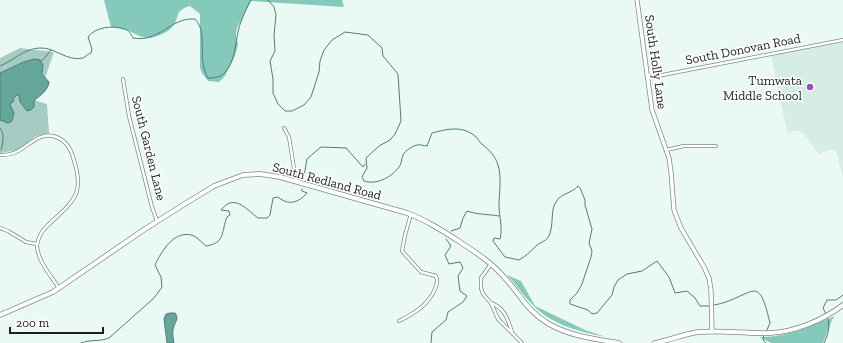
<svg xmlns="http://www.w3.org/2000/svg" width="843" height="343" viewBox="0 0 843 343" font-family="'Zilla Slab',serif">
<rect width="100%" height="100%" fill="#ebf9f5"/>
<polygon fill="#d6ede7" points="843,42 843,177 836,150 829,150 819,154 805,135 799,131 793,131 788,134 787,132 771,55"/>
<g fill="#a4ccc3">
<polygon points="20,48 54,52 45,78 42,74 43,65 40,60 17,64 13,68 0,73 0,58"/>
<polygon points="17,95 47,104 49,133 36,136 17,150 0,153 0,120 8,123 11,109 10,105"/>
</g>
<g fill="#85c9bb">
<path d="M104 0H342L344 7 251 1 237 28 236 35 238 45 235 56 225 76 219 82 208 81 202 73 200 68V14L190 6C175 10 180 16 173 26 169 32 157 37 149 38 141 38 136 34 129 31 123 28 117 28 111 27Z"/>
<path d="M507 275 521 281 535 306 585 330 606 337C577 331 550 325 529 301 521 293 515 283 507 275Z"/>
<path d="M835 316 832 320 823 343H771L759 337C786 338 810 326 835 316Z"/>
</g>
<g fill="#64a79a" stroke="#4e7e75">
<path d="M35 59 40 60 43 65 42 74 49 82C48 91 40 95 34 101V107L31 110 27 111 20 102 19 95H17L14 98 13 102 11 103 10 105 14 113 12 121 8 123 0 120V73C12 68 22 61 35 59Z"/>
<path d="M170 313H175C179 319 176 320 174 326 172 331 173 338 174 343H167L164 319 166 314Z"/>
</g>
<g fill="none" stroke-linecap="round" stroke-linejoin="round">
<g stroke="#4e7e75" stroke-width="1">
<path d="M268 0 274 7 276 15 274 35 275 51 270 61 273 79V93L278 104 285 111H292L304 105 311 97 319 72 320 61 324 50 332 40 345 32 368 35 382 48 383 56 398 74 401 121 395 134 390 140 379 146 366 158 367 168 362 177 364 181C376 185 391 178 399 167 402 164 401 159 403 155 405 151 413 145 418 145 420 144 424 146 427 146L432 133C447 129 463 125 476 137 478 139 479 142 482 144 489 150 495 155 498 165 502 177 499 193 499 205 499 216 503 228 500 239L494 238 493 241 505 257 519 260C526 256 530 252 536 246 543 240 549 242 551 229 553 221 551 209 556 202 561 193 571 194 578 186L580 188 585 200V205L592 229 589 243 592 251 591 257 582 284 577 293 570 300V304L588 310 592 314 597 313 612 295 614 287 618 280 627 274 642 271 657 261 669 277 675 293 687 291 695 298 700 306H710"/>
<path d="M41 61C46 58 47 54 51 50"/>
<path d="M0 66C13 61 25 48 40 48 55 47 67 62 83 58 85 57 88 54 91 53L92 49 88 37C95 27 113 25 124 29 129 30 131 34 133 38 160 43 170 17 195 19 209 34 196 58 208 78 235 80 234 47 239 28 240 23 248 4 251 0"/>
<path d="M0 128C5 134 3 143 1 150"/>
<polyline points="304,176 307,159 321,147 346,148 363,167 365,164"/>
<path d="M451 231 460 228 463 218 467 211C478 215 488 214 499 216"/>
<path d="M714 305C722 304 732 300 740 296 752 291 758 286 764 302 767 309 768 316 770 323L766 332"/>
<polyline points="826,314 823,308 827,300 836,300 843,295"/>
<polyline points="764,334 763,340 766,343"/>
<path d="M81 343C91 339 99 342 109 338L154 298 162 287 161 277 155 265C161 252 175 228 194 236 198 238 202 243 206 246 226 243 221 231 227 217L230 215 229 211 221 210C234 193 246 209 258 218H267L270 215 273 198 278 197C289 206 298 203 307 193L302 191V189"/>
<polyline points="431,343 432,332 446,320 448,312 463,302 467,296 460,291 458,276 463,268 460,262 449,264 445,255 451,246 446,239"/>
<path d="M824 343C828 335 831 326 827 317"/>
</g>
<g stroke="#7e8a87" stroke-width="4">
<g id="street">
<polyline points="647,78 843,40"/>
<polyline points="123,79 129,116 152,207 157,221"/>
<polyline points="284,128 289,137 296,181"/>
<polyline points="666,150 684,146 716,146"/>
<path d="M0 155C24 157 32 132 53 136 64 139 70 146 73 157 86 196 73 201 47 226 42 231 38 238 37 245 37 260 51 276 59 288"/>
<polyline points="0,228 8,231 26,242 37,244"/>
<polyline points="491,264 481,278 481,288 483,294 491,303 498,319 522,343"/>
<path d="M491 303C505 308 508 320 512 332"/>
<path d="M399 321C415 313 428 305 435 289 437 284 438 281 436 276L421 272 402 251 405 235 411 214"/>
</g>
</g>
<g stroke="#7e8a87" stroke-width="5">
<polyline id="secondary" points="637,0 652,110 669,158 671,172 674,210 681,228 704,267 709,278 711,290 712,332"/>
</g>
<g stroke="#7e8a87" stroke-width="5.5">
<g id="primary">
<path d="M0 315 53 292 145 229 183 205 214 186 243 175 260 174 280 177 407 213C426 220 443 231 460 242 475 252 491 262 503 276 520 293 526 311 549 324 570 336 595 339 619 343"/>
<path d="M655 343C670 340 684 334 699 332 723 330 746 334 770 333 795 332 823 320 843 305"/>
</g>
</g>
<use href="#street" stroke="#fff" stroke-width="2.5"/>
<use href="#secondary" stroke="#fff" stroke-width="3.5"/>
<use href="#primary" stroke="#fff" stroke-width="4"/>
</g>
<circle fill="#984ec0" stroke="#fff" stroke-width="1.5" cx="810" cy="87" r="4"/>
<g text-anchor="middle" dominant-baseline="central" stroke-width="3" stroke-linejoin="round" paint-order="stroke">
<g font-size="13" fill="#1b1f1e" stroke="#fff">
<text transform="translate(743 49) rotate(-11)">South Donovan Road</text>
<text transform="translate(656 62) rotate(82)">South Holly Lane</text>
<text transform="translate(149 148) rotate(76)">South Garden Lane</text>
<text transform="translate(327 181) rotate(15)">South Redland Road</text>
</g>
<g font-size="13" fill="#1b1f1e" stroke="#fff" text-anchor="end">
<text x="802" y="80">Tumwata<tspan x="802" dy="15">Middle School</tspan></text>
</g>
</g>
<path d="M10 327v6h93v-6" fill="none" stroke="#1b1f1e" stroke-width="2"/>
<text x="16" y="327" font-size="12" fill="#1b1f1e" stroke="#ffffff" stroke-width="3" paint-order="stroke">200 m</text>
</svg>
